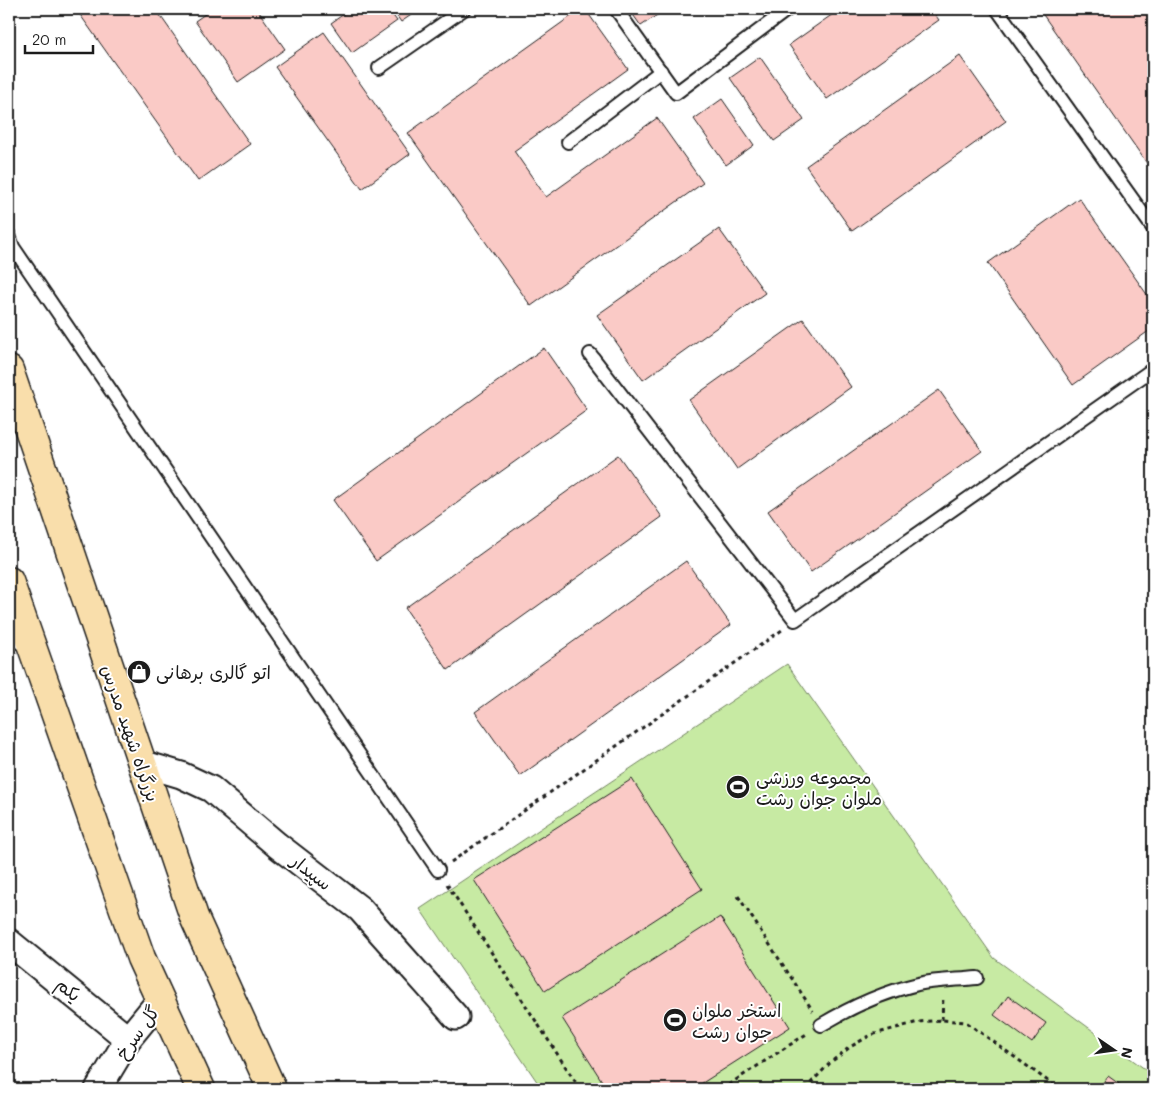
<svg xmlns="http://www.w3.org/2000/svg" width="1162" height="1098" viewBox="0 0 1162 1098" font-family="Mali,'Playpen Sans Arabic',sans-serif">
<rect width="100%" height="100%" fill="#fff"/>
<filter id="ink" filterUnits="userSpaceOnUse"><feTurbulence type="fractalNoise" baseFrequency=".02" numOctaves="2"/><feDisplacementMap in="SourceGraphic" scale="10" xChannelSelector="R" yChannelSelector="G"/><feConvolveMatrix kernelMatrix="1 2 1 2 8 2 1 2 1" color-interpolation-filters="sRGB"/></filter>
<g filter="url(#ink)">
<polygon fill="#c7eaa3" stroke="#728360" points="787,664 994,958 1153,1075 1153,1089 542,1089 420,909"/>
<g fill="#facac6" stroke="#1c1c1c">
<polygon points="76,9 160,9 157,11 250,144 198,181"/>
<polygon points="212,9 257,9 285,49 238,82 195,21"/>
<polygon points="351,9 388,9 397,21 352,53 331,23"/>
<polygon points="392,9 420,9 401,22"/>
<polygon points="581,9 585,9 628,69 514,151 546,197 657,118 703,183 531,306 408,133"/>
<polygon points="629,9 666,9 641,26"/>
<polygon points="840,9 931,9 939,20 827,99 789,45"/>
<polygon points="1039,9 1153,9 1153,172"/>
<polygon points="324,32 410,154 362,189 275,67"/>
<polygon points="960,56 1006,121 852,231 806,166"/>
<polygon points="760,57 804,120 774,141 730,78"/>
<polygon points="722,99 754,145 726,165 694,119"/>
<polygon points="1079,198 1153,303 1153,328 1073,385 988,263"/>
<polygon points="719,229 765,293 643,380 597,315"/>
<polygon points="803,319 851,387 737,469 689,400"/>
<polygon points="544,348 587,410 376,561 333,500"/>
<polygon points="939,390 982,451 811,572 768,511"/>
<polygon points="618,455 662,517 448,670 405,608"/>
<polygon points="686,561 731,625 520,776 475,712"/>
<polygon points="632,779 702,889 545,991 474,880"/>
<polygon points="720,917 790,1027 693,1089 607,1089 562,1018"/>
<polygon points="1008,996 1046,1023 1032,1043 994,1015"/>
<polygon points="1108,1076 1126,1089 1098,1089"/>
</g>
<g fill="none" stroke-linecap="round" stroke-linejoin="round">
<g stroke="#1c1c1c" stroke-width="16">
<g id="service">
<polyline points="616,9 676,93 788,9"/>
<polyline points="997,9 1153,228"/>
<polyline points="379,68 464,9"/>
<polyline points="568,142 661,71"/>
<polyline points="9,235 13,247 438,870"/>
<polyline points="590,354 795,620 1153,369"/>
<polyline points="9,638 19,642 28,649"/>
<path d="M821 1025C851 1007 884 992 918 984 937 980 958 980 977 978"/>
</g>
</g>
<g stroke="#1c1c1c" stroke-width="29">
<g id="minor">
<polyline points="141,763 181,775 211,789 277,845 360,909 456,1017"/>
<polyline points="9,942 128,1039"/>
<polyline points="98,1089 128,1039 160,1000"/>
</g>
</g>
<g stroke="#1c1c1c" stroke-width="31">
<g id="trunk">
<polyline points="9,370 194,917 272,1089"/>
<polyline points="9,581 141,958 201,1089"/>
</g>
</g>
<g stroke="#1c1c1c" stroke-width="3" stroke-dasharray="4 4" stroke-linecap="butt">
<polyline points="451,862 782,630"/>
<polyline points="447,884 580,1089"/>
<polyline points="738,896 813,1011"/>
<polyline points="942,1020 943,997"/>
<polyline points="722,1089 808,1033"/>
<polyline points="805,1089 831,1062 850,1047 871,1035 918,1022 942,1020 966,1022 1059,1089"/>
</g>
<use href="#service" stroke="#fff" stroke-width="12"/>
<use href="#minor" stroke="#fff" stroke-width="25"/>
<use href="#trunk" stroke="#f9deab" stroke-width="28"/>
</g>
</g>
<defs>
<g id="shop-disc" transform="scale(1.25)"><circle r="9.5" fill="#1c1c1c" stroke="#fff"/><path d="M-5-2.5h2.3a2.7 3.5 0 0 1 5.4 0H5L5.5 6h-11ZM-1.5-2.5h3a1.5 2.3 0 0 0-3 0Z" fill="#fff"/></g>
<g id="stadium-disc" transform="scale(1.25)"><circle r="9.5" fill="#1c1c1c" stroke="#fff"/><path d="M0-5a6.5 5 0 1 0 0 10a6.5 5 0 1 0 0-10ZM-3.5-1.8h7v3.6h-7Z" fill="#fff"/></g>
</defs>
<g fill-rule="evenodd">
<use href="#shop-disc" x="139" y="672"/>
<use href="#stadium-disc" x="738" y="787"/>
<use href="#stadium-disc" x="675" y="1020"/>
</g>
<g text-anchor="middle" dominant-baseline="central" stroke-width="4" stroke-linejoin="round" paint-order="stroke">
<g font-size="18" fill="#1c1c1c" stroke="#fff" text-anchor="start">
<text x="156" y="672">اتو گالری برهانی</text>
<text x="756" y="777">مجموعه ورزشی<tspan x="756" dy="21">ملوان جوان رشت</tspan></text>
<text x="692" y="1010">استخر ملوان<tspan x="692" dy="21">جوان رشت</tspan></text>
</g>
<g font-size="18" fill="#1c1c1c" stroke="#fff">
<text transform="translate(131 733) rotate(71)">بزرگراه شهید مدرس</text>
<text transform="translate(312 872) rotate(38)">سپیدار</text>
<text transform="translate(69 989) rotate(40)">یکم</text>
<text transform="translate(137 1032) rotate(-54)">گل سرخ</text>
</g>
</g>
<rect width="1162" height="1098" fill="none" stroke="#fff" stroke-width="30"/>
<rect x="15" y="15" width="1132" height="1068" fill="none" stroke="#1c1c1c" stroke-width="2" filter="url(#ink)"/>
<g transform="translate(1114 1050) rotate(103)" stroke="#ffffff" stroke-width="4" paint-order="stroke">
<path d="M0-4L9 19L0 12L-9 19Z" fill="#1c1c1c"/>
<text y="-8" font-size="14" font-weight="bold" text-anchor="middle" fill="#1c1c1c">N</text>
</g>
<path d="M25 45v8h68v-8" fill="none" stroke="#1c1c1c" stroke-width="2.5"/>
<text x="32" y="45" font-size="15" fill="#1c1c1c" stroke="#ffffff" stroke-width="4" paint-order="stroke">20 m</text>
</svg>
